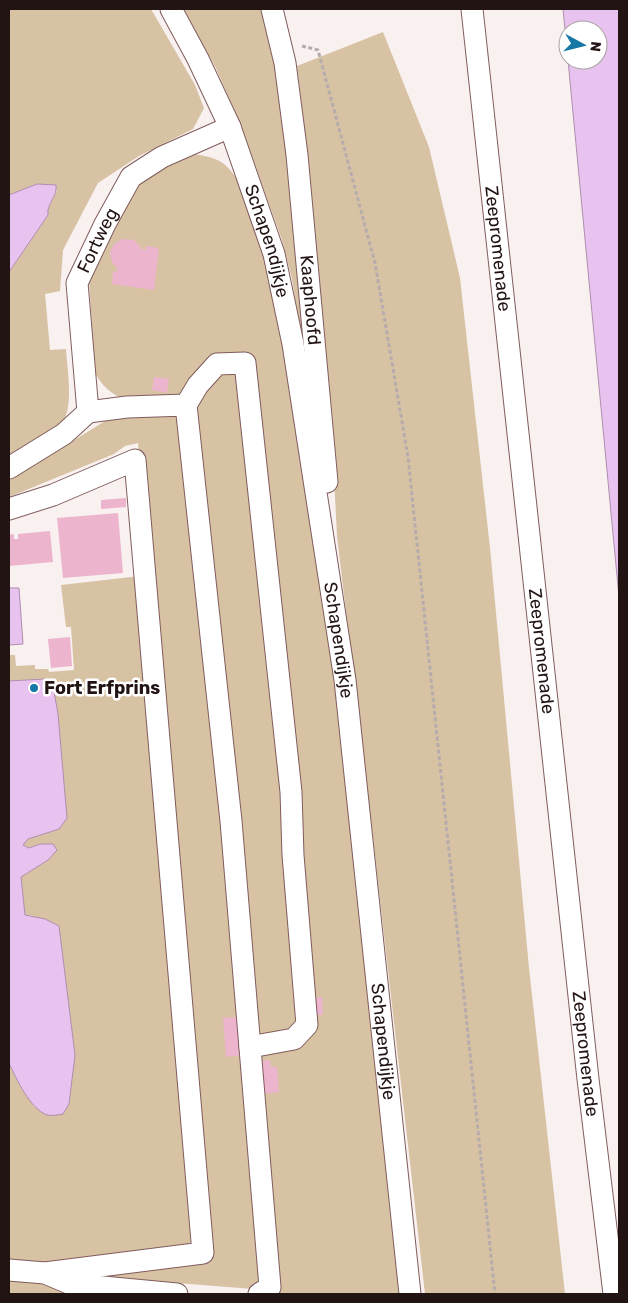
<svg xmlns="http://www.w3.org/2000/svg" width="628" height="1303" viewBox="0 0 628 1303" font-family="Rubik,sans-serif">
<rect width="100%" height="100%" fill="#f9f0f0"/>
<g fill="#d7c2a4">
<path d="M9 9H151L195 85 204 108 193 129 139 156 98 183 63 250 60 291 45 294 50 350 66 349C67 369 75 410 60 426 50 436 22 449 9 455V272L48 215 47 210 57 190 37 184 9 195Z"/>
<polygon points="182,9 264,9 279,65 315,403 301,337 292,279 282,240 239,121 215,66"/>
<polygon points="383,32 429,147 460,278 490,548 529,968 565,1294 425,1294 371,821 337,536 330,397 303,115 297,66"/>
<path d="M195 154C220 159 223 160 238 180L272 278 341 718 402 1294H264V1290L101 1277 73 1272 211 1262 138 443 125 446 114 454 9 497V477L71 442 115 415 127 400C112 395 103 387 95 373L89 281 94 264 138 185 152 174 182 157Z"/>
<polygon points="140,576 198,1235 178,1253 28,1266 9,1264 9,1063 20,1085 35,1107 34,916 25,915 21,877 48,860 40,844 29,848 22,845 27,839 59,829 45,679 9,681 9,655 15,655 16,666 35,665 35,669 48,669 49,672 74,670 71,627 66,627 61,585"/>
<polygon points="9,1276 168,1294 9,1294"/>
</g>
<g fill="#e9c3f0" stroke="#ae8eae">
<polygon points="563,9 619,9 619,597 568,60 598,60 598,30 568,30 568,59"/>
<path d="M37 184 56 185C58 196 46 204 48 215L9 272V195Z"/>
<polygon points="9,588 19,588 23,644 9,645"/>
<path d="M45 679 53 686 58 714 67 818 59 829 28 839 23 845 29 848 40 844H53L57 850 48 860 21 877 25 915 45 919 59 926 75 1055 69 1104 63 1114C58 1115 51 1116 47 1115 30 1109 16 1078 9 1063V681Z"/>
</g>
<g fill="#ecb4cd">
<polygon points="122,239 134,240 142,249 146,250 146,246 159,248 154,290 112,284 113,271 117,272 117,268 112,262 110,252 114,244"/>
<polygon points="154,377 169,379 167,393 152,390"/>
<polygon points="126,498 126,507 101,509 101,500"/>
<polygon points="118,513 123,573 63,578 57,518"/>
<polygon points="50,531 53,562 9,566 9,535 14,534 14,539 18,539 18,534"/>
<polygon points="70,637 72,666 51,668 48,639"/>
<polygon points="322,997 323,1015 314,1015 313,998"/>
<polygon points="239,1017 243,1055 226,1057 223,1018"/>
<polygon points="270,1060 271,1067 277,1067 279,1092 262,1094 260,1061"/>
</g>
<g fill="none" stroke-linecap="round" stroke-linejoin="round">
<g stroke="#805c5c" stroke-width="23">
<g id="minor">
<path id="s1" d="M171 9 198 59 230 127 274 254 293 344 345 680 410 1294"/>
<path id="s2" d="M272 9 285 63 297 155 327 482"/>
<path id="s3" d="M472 9 588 1079 614 1294"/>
<polyline points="186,405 198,385 217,364 245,363 291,792 293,855 307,1025 294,1039 250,1047"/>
<polyline points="88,412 127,407 186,405 231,821 270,1287 259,1294"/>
<path id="s4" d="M9 468 64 434 88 412 77 283 105 224 131 177 162 157 230 127"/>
<polyline points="9,509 53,495 135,460 203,1253 45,1273"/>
<polyline points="9,1270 45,1273 71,1284 177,1294"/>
</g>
</g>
<polyline stroke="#b6acac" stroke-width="3" stroke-dasharray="4 2.5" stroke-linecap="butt" points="302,46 318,50 375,263 408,457 495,1294"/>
<use href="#minor" stroke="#fff" stroke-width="21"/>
</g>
<circle fill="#1778a5" stroke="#fff" stroke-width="2" cx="34" cy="688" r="5"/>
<g text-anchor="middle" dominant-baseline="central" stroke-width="5" stroke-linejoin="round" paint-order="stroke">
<g font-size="18" fill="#231414" stroke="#fff">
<text stroke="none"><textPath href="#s4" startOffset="274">Fortweg</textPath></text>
<text stroke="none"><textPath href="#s1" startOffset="252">Schapendijkje</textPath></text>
<text stroke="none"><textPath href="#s3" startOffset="241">Zeepromenade</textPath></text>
<text stroke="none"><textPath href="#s2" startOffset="294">Kaaphoofd</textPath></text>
<text stroke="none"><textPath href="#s1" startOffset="658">Schapendijkje</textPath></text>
<text stroke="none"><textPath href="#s3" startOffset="646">Zeepromenade</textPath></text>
<text stroke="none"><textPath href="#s1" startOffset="1062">Schapendijkje</textPath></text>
<text stroke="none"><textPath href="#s3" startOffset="1051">Zeepromenade</textPath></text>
</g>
<g font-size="18" font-weight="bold" fill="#231414" stroke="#fff" text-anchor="start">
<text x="44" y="688">Fort Erfprins</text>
</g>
</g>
<rect width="628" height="1303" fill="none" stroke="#231414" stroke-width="20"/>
<g transform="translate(583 45) rotate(97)"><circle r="24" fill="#ffffff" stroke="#a7a1a1"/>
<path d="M0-4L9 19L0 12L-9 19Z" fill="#1778a5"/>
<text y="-8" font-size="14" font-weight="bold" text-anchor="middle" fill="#231414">N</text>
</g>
</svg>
